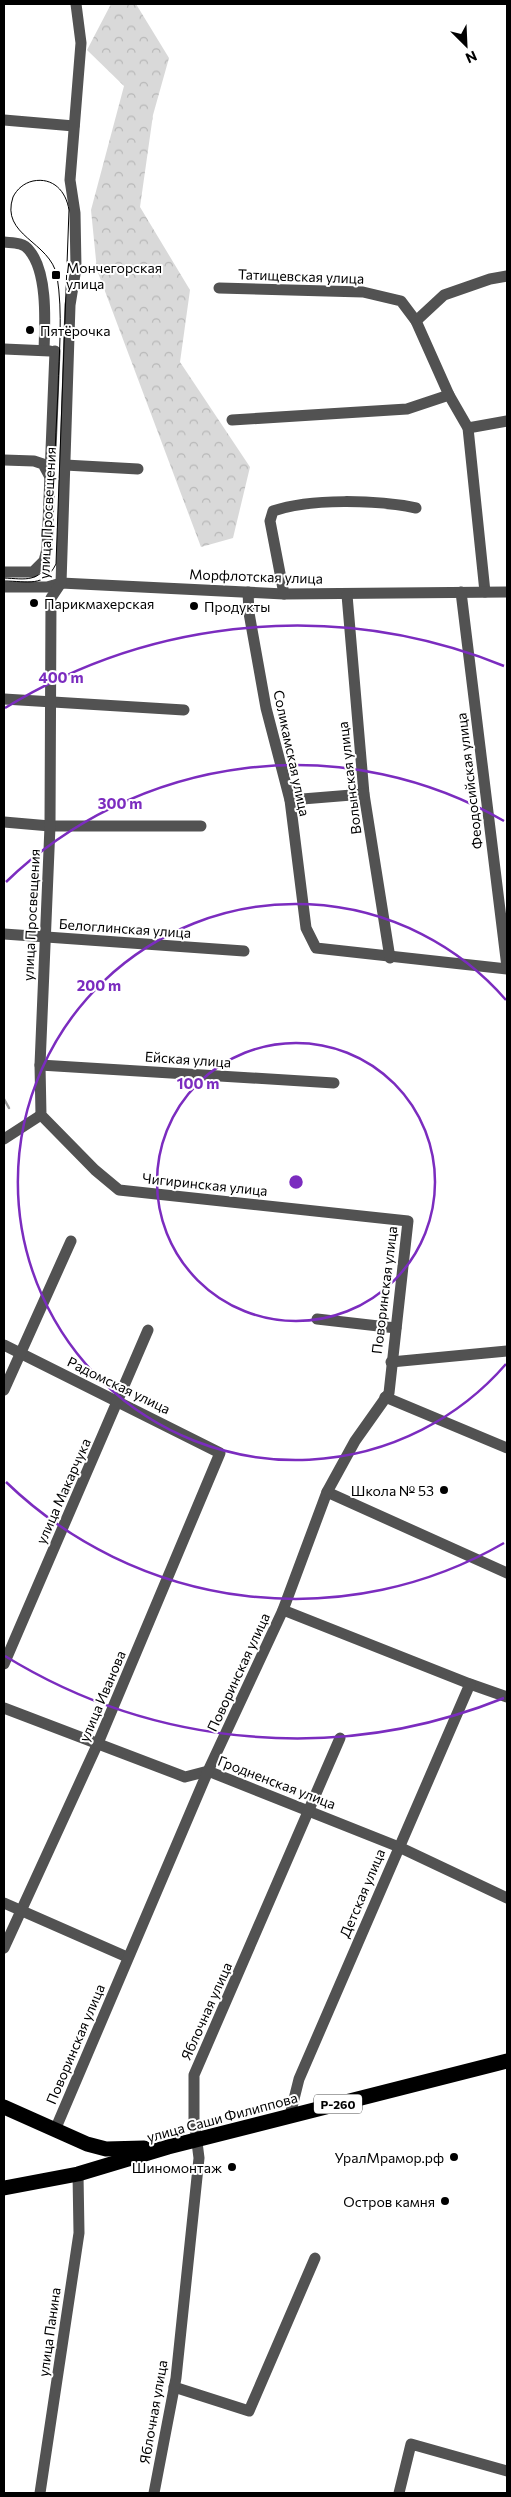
<svg xmlns="http://www.w3.org/2000/svg" width="511" height="2497" viewBox="0 0 511 2497" font-family="Commissioner,sans-serif">
<defs>
<pattern id="forest-crowns" width="20" height="18" patternUnits="userSpaceOnUse" patternTransform="scale(1.25)"><rect width="20" height="18" fill="#d9d9d9"/><path d="M2 6a3 3 0 1 1 6 0M12 15a3 3 0 1 1 6 0" fill="none" stroke="#b8b8b8"/></pattern>
</defs>
<rect width="100%" height="100%" fill="#fff"/>
<polygon fill="url(#forest-crowns)" points="111,4 136,4 169,58 153,115 140,207 190,290 180,362 250,467 233,538 201,547 97,270 91,210 124,86 87,50"/>
<g fill="none" stroke-linecap="round" stroke-linejoin="round">
<polyline stroke="#a0a0a0" stroke-width="2.5" points="4,1099 9,1108"/>
<g stroke="#525252" stroke-width="11">
<polyline points="4,120 74,126"/>
<path d="M4 242C13 243 23 242 29 250 48 272 45 323 44 350"/>
<polyline points="219,288 363,292 401,301 416,321 444,295 490,279 507,276"/>
<polyline points="416,321 449,395 468,428 485,592"/>
<polyline points="4,349 50,351"/>
<polyline points="232,420 407,409 449,395"/>
<polyline points="468,428 507,421"/>
<polyline points="4,460 34,461 43,464 49,475"/>
<polyline points="65,465 138,469"/>
<polyline points="4,572 33,572 44,561 47,549 55,351"/>
<polyline points="4,587 47,587 61,583 284,594 507,592"/>
<polyline points="248,592 249,613 266,708 290,800 306,928 316,948 507,969"/>
<polyline points="461,592 507,967"/>
<path d="M284 594 270 521 273 511C310 498 378 500 416 508"/>
<polyline points="347,595 364,794 390,958"/>
<polyline points="4,699 184,710"/>
<polyline points="290,800 364,794"/>
<polyline points="4,822 50,826 201,826"/>
<polyline points="4,934 244,951"/>
<polyline points="40,1065 334,1083"/>
<polyline points="4,1139 41,1115"/>
<polyline points="317,1319 396,1328"/>
<polyline points="4,1345 220,1453 98,1743 4,1948"/>
<polyline points="391,1362 507,1351"/>
<polyline points="4,1390 71,1241"/>
<polyline points="385,1397 507,1448"/>
<polyline points="327,1492 507,1573"/>
<polyline points="283,1610 470,1684 507,1697"/>
<polyline points="4,1664 148,1330"/>
<polyline points="4,1708 185,1777 208,1771 399,1847 507,1898"/>
<polyline points="4,1903 127,1957"/>
<polyline points="290,2115 299,2079 470,1684"/>
<polyline points="55,2130 208,1771 283,1610 327,1492 355,1441 389,1393 408,1221 119,1190 95,1170 41,1115 40,1065 50,826 51,598 61,583 70,305 76,268 75,213 70,180 81,43 76,4"/>
<polyline points="174,2387 249,2411 315,2258"/>
<polyline points="40,2493 79,2233 78,2174"/>
<polyline points="154,2493 176,2378 199,2158 194,2119 194,2075 340,1738"/>
<polyline points="399,2493 411,2444 507,2471"/>
</g>
<g stroke="#000" stroke-width="15">
<polyline points="4,2107 87,2144 106,2149 144,2148"/>
<polyline points="4,2188 78,2174 168,2147 507,2061"/>
</g>
<path stroke="#000" stroke-width="1" d="M4 578C26 579 39 583 50 560 53 504 55 447 58 390 59 352 63 313 57 276 50 241 0 236 13 197 17 189 24 183 33 181 53 177 66 191 69 210L56 564C44 588 28 581 4 581"/>
</g>
<g fill="none" stroke="#7b2cbf" stroke-width="2.5">
<circle cx="296" cy="1182" r="139"/>
<path d="M506 1364A278 278 0 1 1 506 1000"/>
<path d="M504 1543A417 417 0 0 1 6 1482M6 882A417 417 0 0 1 504 821"/>
<path d="M504 1698A556 556 0 0 1 5 1656M5 708A556 556 0 0 1 504 666"/>
</g>
<g fill="#000" stroke="#fff" stroke-width="2">
<rect x="51" y="270" width="10" height="10" rx="2.5"/>
<circle cx="30" cy="330" r="5"/>
<circle cx="34" cy="603" r="5"/>
<circle cx="194" cy="606" r="5"/>
<circle cx="444" cy="1490" r="5"/>
<circle cx="454" cy="2157" r="5"/>
<circle cx="232" cy="2167" r="5"/>
<circle cx="445" cy="2201" r="5"/>
</g>
<g text-anchor="middle" dominant-baseline="central" stroke-width="4" stroke-linejoin="round" paint-order="stroke">
<rect fill="#fff" stroke="#4c4c4c" stroke-width="1" x="314" y="2094.5" width="48" height="19" rx="4"/>
<g font-size="12" font-weight="bold" fill="#000">
<text x="338" y="2104">Р-260</text>
</g>
<g font-size="14" fill="#000" stroke="#fff" text-anchor="start">
<text x="66" y="267">Мончегорская<tspan x="66" dy="16">улица</tspan></text>
<text x="40" y="330">Пятёрочка</text>
<text x="44" y="603">Парикмахерская</text>
<text x="204" y="606">Продукты</text>
<text x="434" y="1490" text-anchor="end">Школа № 53</text>
<text x="444" y="2157" text-anchor="end">УралМрамор.рф</text>
<text x="222" y="2167" text-anchor="end">Шиномонтаж</text>
<text x="435" y="2201" text-anchor="end">Остров камня</text>
</g>
<g font-size="14" fill="#000" stroke="#fff">
<text transform="translate(301 276) rotate(2)">Татищевская улица</text>
<text transform="translate(47 513) rotate(-87)">улица Просвещения</text>
<text transform="translate(256 576) rotate(2)">Морфлотская улица</text>
<text transform="translate(292 753) rotate(78)">Соликамская улица</text>
<text transform="translate(349 778) rotate(-97)">Волынская улица</text>
<text transform="translate(469 781) rotate(-97)">Феодосийская улица</text>
<text transform="translate(31 915) rotate(-87)">улица Просвещения</text>
<text transform="translate(125 928) rotate(4)">Белоглинская улица</text>
<text transform="translate(188 1059) rotate(4)">Ейская улица</text>
<text transform="translate(205 1184) rotate(6)">Чигиринская улица</text>
<text transform="translate(384 1290) rotate(-83)">Поворинская улица</text>
<text transform="translate(119 1385) rotate(26)">Радомская улица</text>
<text transform="translate(63 1491) rotate(-66)">улица Макарчука</text>
<text transform="translate(238 1672) rotate(-65)">Поворинская улица</text>
<text transform="translate(102 1696) rotate(-67)">улица Иванова</text>
<text transform="translate(277 1782) rotate(21)">Гродненская улица</text>
<text transform="translate(362 1893) rotate(-67)">Детская улица</text>
<text transform="translate(206 2011) rotate(-66)">Яблочная улица</text>
<text transform="translate(75 2044) rotate(-67)">Поворинская улица</text>
<text transform="translate(222 2117) rotate(-15)">улица Саши Филиппова</text>
<text transform="translate(49 2332) rotate(-82)">улица Панина</text>
<text transform="translate(153 2412) rotate(-80)">Яблочная улица</text>
</g>
</g>
<circle cx="296" cy="1182" r="8" fill="#7b2cbf" stroke="#fff" stroke-width="2.5"/>
<g font-size="15" text-anchor="middle" font-weight="bold" fill="#7b2cbf" stroke="#fff" stroke-width="4" stroke-linejoin="round" paint-order="stroke">
<text x="61" y="683">400 m</text>
<text x="120" y="809">300 m</text>
<text x="99" y="991">200 m</text>
<text x="198" y="1089">100 m</text>
</g>
<rect width="511" height="2497" fill="none" stroke="#000000" stroke-width="10"/>
<g transform="translate(466 45) rotate(156)" stroke="#ffffff" stroke-width="4" paint-order="stroke">
<path d="M0-4L9 19L0 12L-9 19Z" fill="#000000"/>
<text y="-8" font-size="14" font-weight="bold" text-anchor="middle" fill="#000000">N</text>
</g>
</svg>
